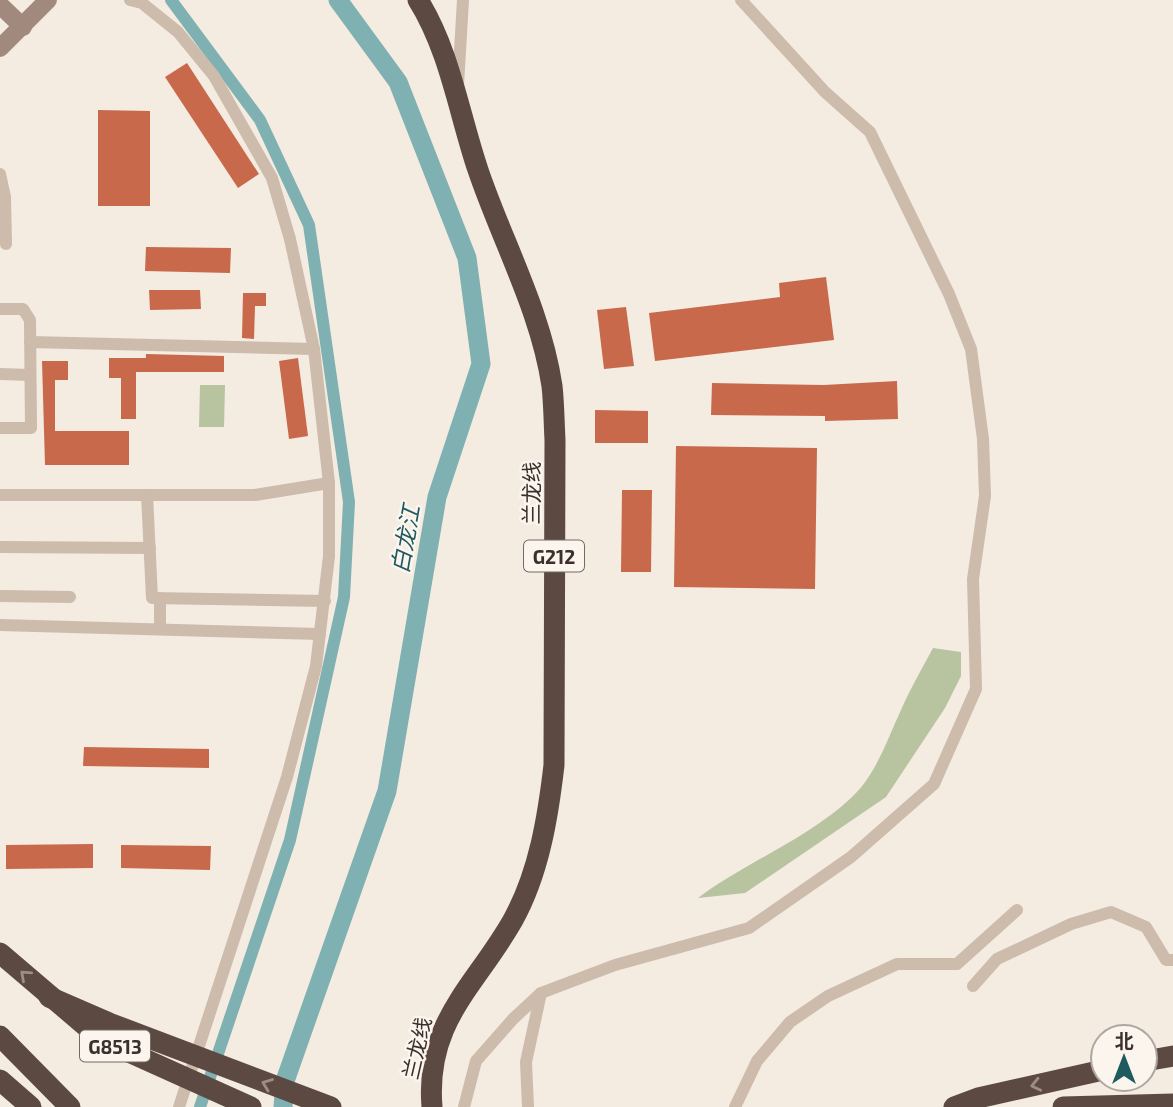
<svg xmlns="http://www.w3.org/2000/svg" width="1173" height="1107" viewBox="0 0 1173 1107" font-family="'Exo 2','Noto Sans SC',sans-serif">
<rect width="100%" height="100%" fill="#f4ebe1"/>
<g fill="#b8c4a0">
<polygon points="200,385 225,385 224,427 199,427"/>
<path d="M933 648 961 652V676L945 708 886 797 745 893 698 898C746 862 806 840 851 798 876 775 887 740 901 710 910 689 922 669 933 648Z"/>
</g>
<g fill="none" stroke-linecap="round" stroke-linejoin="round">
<polyline stroke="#7fb0b2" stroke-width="3.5" points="339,1 340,0"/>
<polyline stroke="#7fb0b2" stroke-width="12" points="171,0 260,120 309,225 349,502 344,597 290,840 200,1107"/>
<polyline stroke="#7fb0b2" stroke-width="19" points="283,1107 285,1081 387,791 437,497 481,364 467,258 398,82 338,0"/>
</g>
<g fill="#c8694b">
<polygon points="187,63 259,174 238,188 165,77"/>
<polygon points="98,110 150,111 150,206 98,206"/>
<polygon points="146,247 231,248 230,273 145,271"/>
<polygon points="826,277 834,340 655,361 649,313 780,297 779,283"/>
<polygon points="149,290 200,290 201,309 150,310"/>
<polygon points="243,293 266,293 266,306 255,306 254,339 242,338"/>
<polygon points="626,307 634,366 604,369 597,310"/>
<polygon points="146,354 224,356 224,372 136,372 136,419 121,419 121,378 109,378 109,358 146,358"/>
<polygon points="298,358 308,436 289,439 279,361"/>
<polygon points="42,361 68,361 68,380 55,380 55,431 129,431 129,465 45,465"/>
<polygon points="897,381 898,419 825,421 825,416 711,415 712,383 824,385"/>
<polygon points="595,410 648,411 648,443 595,443"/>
<polygon points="676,446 817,448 815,589 674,587"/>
<polygon points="622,490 652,490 651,572 621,572"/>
<polygon points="84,747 209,749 209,768 83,766"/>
<polygon points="93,844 93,868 6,869 6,845"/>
<polygon points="121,845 211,846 210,870 121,868"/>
</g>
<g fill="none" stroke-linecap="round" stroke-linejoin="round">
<g stroke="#cdbbac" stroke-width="12">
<polyline points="130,0 142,3 178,32 214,76 272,178 290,239 314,349 329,483 329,556 316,666 287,777 179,1107"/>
<polyline points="458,85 463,0"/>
<polyline points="0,174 5,197 6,244"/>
<polyline points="0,309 23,309 30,320 31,428 0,428"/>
<polyline points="30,342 314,349"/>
<polyline points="0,374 30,375"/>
<polyline points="0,495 255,495 329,483"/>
<polyline points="147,495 152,598 325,601"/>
<polyline points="0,547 150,548"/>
<polyline points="0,596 70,597"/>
<polyline points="0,625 320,634"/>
<polyline points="160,629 160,598"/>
<polyline points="973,986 997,959 1071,924 1111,912 1146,927 1166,960 1173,960"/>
<polyline points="464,1107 476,1061 513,1019 541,993 615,965 749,928 851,857 934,784 976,689 973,579 985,496 983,439 971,349 949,294 870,132 825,92 741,0"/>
<polyline points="528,1107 526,1062 541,993"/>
<polyline points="735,1107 757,1061 790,1022 828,996 897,964 957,964 1017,910"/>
</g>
<g stroke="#a18a7d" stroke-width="18">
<polyline points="0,5 23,27"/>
<polyline points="0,48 48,0"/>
</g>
<g stroke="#5c4a42" stroke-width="21">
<path d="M418 0C450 51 459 114 478 170 502 241 541 311 552 386 554 404 554 422 555 440L554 765C548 817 539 873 513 920 475 987 425 1021 432 1107"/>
<polyline points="0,1036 70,1107"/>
<polyline points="1145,1061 1173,1056"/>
<polyline points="0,1080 31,1107"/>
<polyline points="954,1107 978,1098 1103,1070"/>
<polyline points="1063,1107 1173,1104"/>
</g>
<g stroke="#5c4a42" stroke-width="21">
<polyline points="0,953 102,1040 251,1107"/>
<polyline points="49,997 109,1023 331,1107"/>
</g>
</g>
<defs><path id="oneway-chevron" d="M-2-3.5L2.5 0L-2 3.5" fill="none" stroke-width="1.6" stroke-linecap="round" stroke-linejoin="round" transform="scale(1.75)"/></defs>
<g stroke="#9c8e87">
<use href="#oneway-chevron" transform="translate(25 975) rotate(-138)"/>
<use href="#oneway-chevron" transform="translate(267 1084) rotate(-159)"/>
<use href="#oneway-chevron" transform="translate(1036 1085) rotate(167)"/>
</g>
<g text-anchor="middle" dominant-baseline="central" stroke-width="5" stroke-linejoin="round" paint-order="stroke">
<g fill="#fbf5ee" stroke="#756b66" stroke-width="2">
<rect x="524" y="540.5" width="60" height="31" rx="5"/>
<rect x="80" y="1030.5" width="70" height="31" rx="5"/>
</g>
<g font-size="19" font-weight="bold" fill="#3b302b">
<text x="554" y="556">G212</text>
<text x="115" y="1046">G8513</text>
</g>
<g font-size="21" fill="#3b302b" stroke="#fbf5ee">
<text transform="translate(530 493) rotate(-90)">兰龙线</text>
<text transform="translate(416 1048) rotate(-77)">兰龙线</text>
</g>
<g font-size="23" font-style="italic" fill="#1f5a5e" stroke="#fbf5ee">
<text transform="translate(405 539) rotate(-80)">白龙江</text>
</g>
</g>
<g transform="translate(1124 1058)"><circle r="33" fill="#fbf5ee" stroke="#aea6a0" stroke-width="2"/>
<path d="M0-5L12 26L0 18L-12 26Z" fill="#1f5a5e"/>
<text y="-10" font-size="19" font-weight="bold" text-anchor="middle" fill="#3b302b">北</text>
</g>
</svg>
